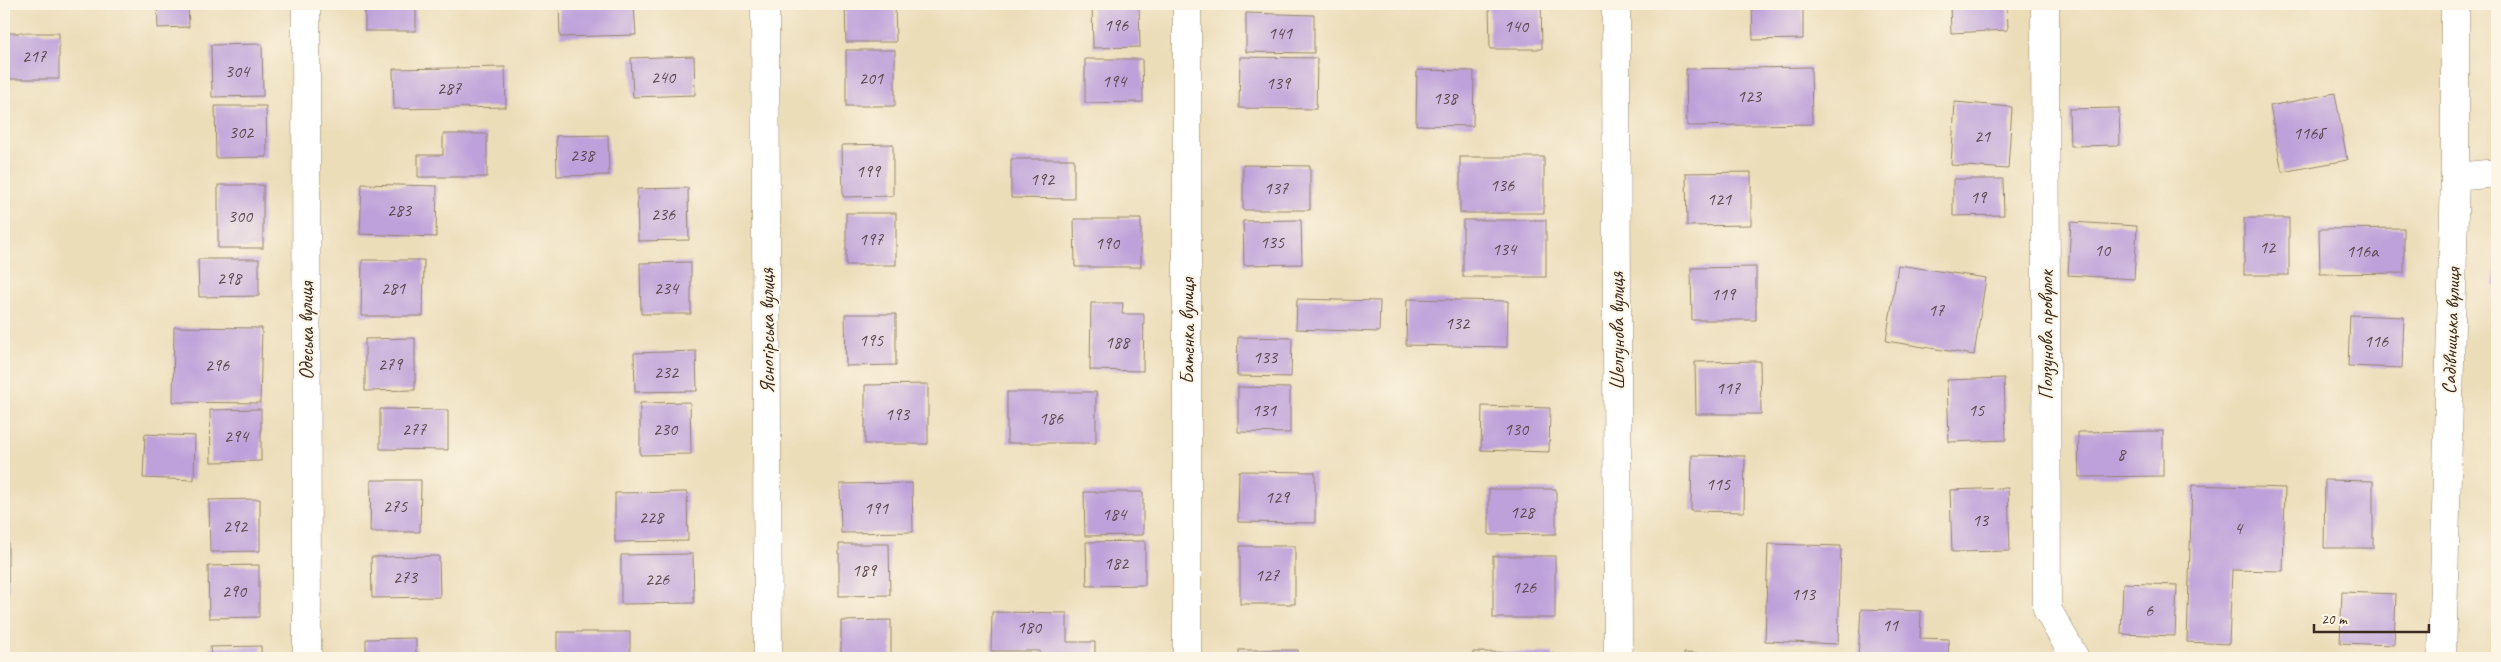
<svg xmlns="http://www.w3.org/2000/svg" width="2501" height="662" viewBox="0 0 2501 662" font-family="Caveat,sans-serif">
<rect width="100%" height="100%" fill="#fcf5e5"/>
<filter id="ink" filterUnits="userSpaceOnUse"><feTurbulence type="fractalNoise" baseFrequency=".02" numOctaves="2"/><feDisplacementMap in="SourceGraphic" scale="10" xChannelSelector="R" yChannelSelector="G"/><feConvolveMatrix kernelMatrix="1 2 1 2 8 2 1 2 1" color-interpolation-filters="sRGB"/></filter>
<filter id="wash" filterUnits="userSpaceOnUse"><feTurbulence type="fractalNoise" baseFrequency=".0096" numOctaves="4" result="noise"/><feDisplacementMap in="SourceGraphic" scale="20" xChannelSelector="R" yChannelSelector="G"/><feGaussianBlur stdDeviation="1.12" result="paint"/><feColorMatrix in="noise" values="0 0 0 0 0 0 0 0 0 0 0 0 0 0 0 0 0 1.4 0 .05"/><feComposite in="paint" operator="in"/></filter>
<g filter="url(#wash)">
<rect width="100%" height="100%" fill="#ecddb9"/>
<g id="blocks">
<g fill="#bea1da">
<polygon points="157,4 188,4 189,27 158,28"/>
<rect x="365" y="4" width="51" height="27"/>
<polygon points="559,4 634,4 636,35 560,37"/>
<polygon points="845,4 895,4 896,42 846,42"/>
<polygon points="1092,4 1139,4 1140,47 1093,48"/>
<polygon points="1489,4 1541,4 1542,49 1490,49"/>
<polygon points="1752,4 1803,4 1803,39 1753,40"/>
<polygon points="1950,4 2007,4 2008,30 1951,33"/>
<polygon points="1246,13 1314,15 1314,53 1246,52"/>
<polygon points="8,33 59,33 59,79 9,79"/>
<polygon points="262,44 263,96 212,97 211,45"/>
<rect x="846" y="50" width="49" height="56"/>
<polygon points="694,56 695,95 633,97 631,58"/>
<polygon points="1240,57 1317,58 1316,109 1239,108"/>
<polygon points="1085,59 1142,59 1143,102 1085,103"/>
<polygon points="505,67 506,107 394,109 393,69"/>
<polygon points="1811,67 1812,124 1687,126 1686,69"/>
<polygon points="1417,70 1474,71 1473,126 1416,125"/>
<polygon points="2335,93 2347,160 2282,172 2270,106"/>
<polygon points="1955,102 2012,107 2008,169 1951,165"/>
<polygon points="215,106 266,106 267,157 216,158"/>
<polygon points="2119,108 2120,145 2070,146 2069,109"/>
<polygon points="443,134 487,134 487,177 418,177 418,155 443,155"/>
<polygon points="608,135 609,175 557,176 556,136"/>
<polygon points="893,144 893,196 843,197 842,145"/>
<rect x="1460" y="157" width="84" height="56"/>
<polygon points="1011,159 1074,159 1074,199 1011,198"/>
<polygon points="1243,165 1310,166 1310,210 1243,210"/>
<polygon points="1751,172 1751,225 1687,226 1686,173"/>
<polygon points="1953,179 2003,179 2004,215 1953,216"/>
<polygon points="362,184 437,186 436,237 360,234"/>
<rect x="218" y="185" width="45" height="63"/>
<polygon points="688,188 689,240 638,241 637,189"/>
<rect x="846" y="213" width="50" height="52"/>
<rect x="2244" y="218" width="45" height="57"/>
<polygon points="1074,219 1141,219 1141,267 1075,267"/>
<polygon points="1301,220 1302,264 1244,265 1243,221"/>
<rect x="1463" y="220" width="83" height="57"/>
<polygon points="2071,222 2137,226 2134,279 2068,275"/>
<polygon points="2404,228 2404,273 2320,274 2319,229"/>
<polygon points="2496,235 2497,235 2497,286 2494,286"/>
<polygon points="198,259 259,259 259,296 199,297"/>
<polygon points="362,260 424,260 423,316 361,316"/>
<polygon points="691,262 691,314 641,314 640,263"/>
<polygon points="1898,265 1986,278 1974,355 1886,341"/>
<polygon points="1756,267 1756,320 1692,320 1691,268"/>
<polygon points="1297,299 1380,301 1379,332 1296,329"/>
<polygon points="1407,299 1508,301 1507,347 1406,345"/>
<polygon points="1091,303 1123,303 1122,314 1144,314 1143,371 1090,370"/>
<polygon points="845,314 896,314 896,365 846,366"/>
<polygon points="2350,315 2404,317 2402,368 2348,366"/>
<polygon points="174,327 262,328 260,403 173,402"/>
<polygon points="1238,337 1292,338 1291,377 1237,376"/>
<polygon points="415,338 415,390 365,391 365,339"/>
<polygon points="696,351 697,391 635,392 634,353"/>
<polygon points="1760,361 1761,414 1696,414 1695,362"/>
<polygon points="2004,378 2006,440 1949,442 1947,380"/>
<polygon points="928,384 928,444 865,444 865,385"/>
<polygon points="1238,387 1290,388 1290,433 1238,432"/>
<rect x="1007" y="392" width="89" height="51"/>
<polygon points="690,402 691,454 640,455 640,403"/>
<polygon points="1482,406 1550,408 1549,452 1481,450"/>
<polygon points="261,409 261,461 211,462 210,410"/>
<polygon points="380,409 448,410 448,450 380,449"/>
<polygon points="2163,431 2163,476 2079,477 2078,432"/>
<polygon points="145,434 195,436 194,480 143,478"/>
<polygon points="1692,455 1745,456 1744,512 1691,511"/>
<polygon points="1239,471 1315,472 1315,523 1238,522"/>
<polygon points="371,480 421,480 420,532 370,532"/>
<polygon points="2325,480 2373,481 2373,548 2324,548"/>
<polygon points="912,483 913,532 841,533 840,484"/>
<polygon points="2192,485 2285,488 2283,571 2232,570 2229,644 2187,642"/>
<polygon points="2008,488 2010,551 1952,552 1950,490"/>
<polygon points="1489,489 1556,489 1556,534 1489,535"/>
<polygon points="687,492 688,541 615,542 615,493"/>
<polygon points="1084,492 1143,492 1143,535 1085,536"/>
<polygon points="260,499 260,551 210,552 209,500"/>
<rect x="4" y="534" width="4" height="59"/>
<polygon points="1145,541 1145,585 1087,586 1086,542"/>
<polygon points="839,544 889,544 890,595 839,596"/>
<polygon points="1768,544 1841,546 1838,644 1765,641"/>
<rect x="1240" y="546" width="55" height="58"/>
<polygon points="693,554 694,603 621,604 621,555"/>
<polygon points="439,556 440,597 372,598 371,557"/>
<rect x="1493" y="556" width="62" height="62"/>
<polygon points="259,565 259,617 209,618 208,566"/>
<polygon points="2123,583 2177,585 2175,636 2121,634"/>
<polygon points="2342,592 2396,594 2394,645 2340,643"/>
<polygon points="2496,607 2497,608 2497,639 2495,639"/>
<polygon points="1861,609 1921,611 1920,638 1949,639 1948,658 1858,658"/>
<polygon points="992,612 1067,613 1067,642 1095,642 1095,658 1040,658 1040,651 991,651"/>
<polygon points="891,620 891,658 841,658 841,621"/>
<rect x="4" y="631" width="2" height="27"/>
<rect x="557" y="632" width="73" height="26"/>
<polygon points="416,638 416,658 366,658 366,639"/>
<polygon points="261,646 261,658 211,658 210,647"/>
<rect x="1239" y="650" width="59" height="8"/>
<polygon points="1473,652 1553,653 1553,658 1473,658"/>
<polygon points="1684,653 1741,656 1741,658 1684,658"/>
</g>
</g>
</g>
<g filter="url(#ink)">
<use href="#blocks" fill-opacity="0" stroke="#94846c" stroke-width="1"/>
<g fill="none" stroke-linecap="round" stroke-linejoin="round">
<g stroke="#94846c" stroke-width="29">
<g id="minor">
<polyline points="306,4 307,658"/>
<polyline points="765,4 768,658"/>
<polyline points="1187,4 1187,658"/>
<polyline points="1616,4 1618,658"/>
<polyline points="2045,4 2047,609 2075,658"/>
<polyline points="2455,177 2497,173"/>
<polyline points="2442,658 2455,177 2455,4"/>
</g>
</g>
<use href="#minor" stroke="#fff" stroke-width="28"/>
</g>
</g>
<g text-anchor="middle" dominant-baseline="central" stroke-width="4" stroke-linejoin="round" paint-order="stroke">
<g font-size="18" fill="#5c484d">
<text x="1116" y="25">196</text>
<text x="1516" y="26">140</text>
<text x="1280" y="33">141</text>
<text x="34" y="56">217</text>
<text x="237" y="71">304</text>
<text x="663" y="77">240</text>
<text x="871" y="78">201</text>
<text x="1114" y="81">194</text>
<text x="1278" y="83">139</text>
<text x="449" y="88">287</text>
<text x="1749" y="96">123</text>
<text x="1445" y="98">138</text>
<text x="241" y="132">302</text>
<text x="2308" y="133">116б</text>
<text x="1982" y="136">21</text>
<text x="582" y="155">238</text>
<text x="868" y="171">199</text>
<text x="1042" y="179">192</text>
<text x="1502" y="185">136</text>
<text x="1276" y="188">137</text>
<text x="1978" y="197">19</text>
<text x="1719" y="199">121</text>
<text x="399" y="210">283</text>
<text x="663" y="214">236</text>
<text x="240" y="216">300</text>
<text x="871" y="239">197</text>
<text x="1272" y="242">135</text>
<text x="1107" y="243">190</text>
<text x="2267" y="247">12</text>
<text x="1504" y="249">134</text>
<text x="2102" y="250">10</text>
<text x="2362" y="251">116а</text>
<text x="229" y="278">298</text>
<text x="393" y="288">281</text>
<text x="666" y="288">234</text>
<text x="1723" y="294">119</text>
<text x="1936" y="310">17</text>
<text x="1457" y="323">132</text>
<text x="871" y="340">195</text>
<text x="2376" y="341">116</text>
<text x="1117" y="342">188</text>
<text x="1265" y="357">133</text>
<text x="390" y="364">279</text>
<text x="217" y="365">296</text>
<text x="666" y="372">232</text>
<text x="1728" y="388">117</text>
<text x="1264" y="410">131</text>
<text x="1976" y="410">15</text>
<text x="897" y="414">193</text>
<text x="1051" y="418">186</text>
<text x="414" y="429">277</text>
<text x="665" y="429">230</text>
<text x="1516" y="429">130</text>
<text x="236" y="436">294</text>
<text x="2121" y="454">8</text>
<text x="1718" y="484">115</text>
<text x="1277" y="497">129</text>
<text x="395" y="506">275</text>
<text x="876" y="508">191</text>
<text x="1522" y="512">128</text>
<text x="1114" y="514">184</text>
<text x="651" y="517">228</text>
<text x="1980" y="520">13</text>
<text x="235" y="526">292</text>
<text x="2238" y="528">4</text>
<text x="1116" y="563">182</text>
<text x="864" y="570">189</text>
<text x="1267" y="575">127</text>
<text x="405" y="577">273</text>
<text x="657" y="579">226</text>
<text x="1524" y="587">126</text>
<text x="234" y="591">290</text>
<text x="1803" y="594">113</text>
<text x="2149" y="610">6</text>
<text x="1890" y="625">11</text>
<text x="1029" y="627">180</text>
</g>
<g font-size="20" fill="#3b2a1e" stroke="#fcf5e5">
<text transform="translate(306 331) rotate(-90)">Одеська вулиця</text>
<text transform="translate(767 331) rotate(-90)">Ясногірська вулиця</text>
<text transform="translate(1187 331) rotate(-90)">Батенка вулиця</text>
<text transform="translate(1617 331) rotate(-90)">Шелгунова вулиця</text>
<text transform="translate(2451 331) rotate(-88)">Садівницька вулиця</text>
<text transform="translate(2046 335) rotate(-90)">Ползунова провулок</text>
</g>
</g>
<rect width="2501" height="662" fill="none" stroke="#fcf5e5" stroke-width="20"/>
<path d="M2314 624v8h115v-8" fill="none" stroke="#3b2a1e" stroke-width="2.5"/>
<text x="2321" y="624" font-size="15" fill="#3b2a1e" stroke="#fcf5e5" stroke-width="4" paint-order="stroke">20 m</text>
</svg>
